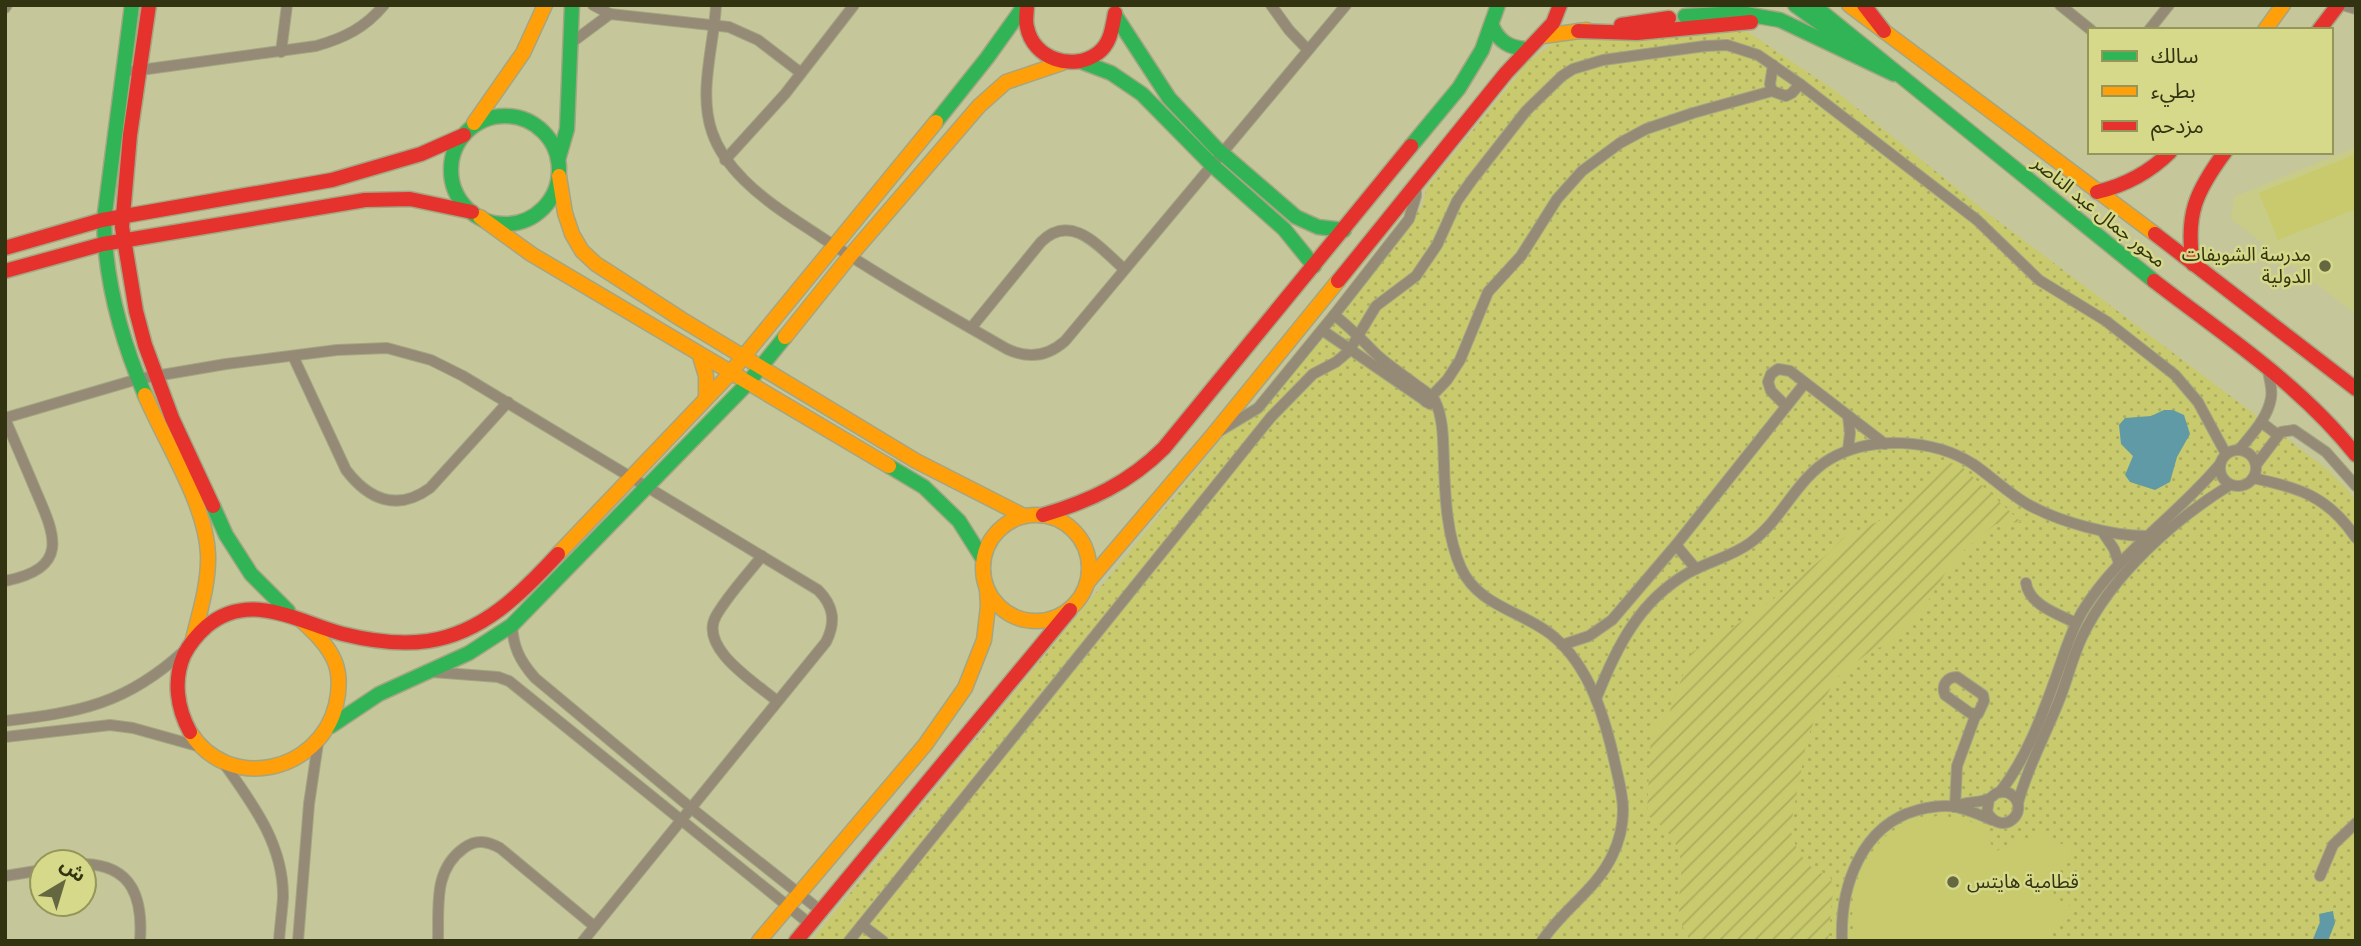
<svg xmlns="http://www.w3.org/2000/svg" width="2361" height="946" viewBox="0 0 2361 946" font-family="Karla,'Noto Sans Arabic',sans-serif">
<defs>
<pattern id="grass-dots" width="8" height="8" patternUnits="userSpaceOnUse" patternTransform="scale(1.75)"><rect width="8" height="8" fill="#c8ca6d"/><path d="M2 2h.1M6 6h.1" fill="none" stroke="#acae5d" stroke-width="1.8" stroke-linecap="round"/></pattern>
<pattern id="garden-furrows" width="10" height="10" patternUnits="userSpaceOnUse" patternTransform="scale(1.75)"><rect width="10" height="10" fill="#c8ca6d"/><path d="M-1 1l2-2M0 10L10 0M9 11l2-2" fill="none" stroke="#acae5d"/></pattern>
</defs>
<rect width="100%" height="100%" fill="#c5c79b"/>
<polygon fill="#c9cc87" points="2356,147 2356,314 2231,219 2234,197"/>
<polygon fill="url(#grass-dots)" points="1666,27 1748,32 1837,92 1985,211 2327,469 2348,490 2356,502 2356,941 811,941 1225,435 1245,423 1422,207 1427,187 1528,62 1557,40"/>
<g fill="#c8ca6d">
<polygon points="2356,154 2356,209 2278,240 2259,193"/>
<path d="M1938 816C1968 818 1985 821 1994 852L2044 831 2058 843 2067 845 2070 848 2071 857 2049 878 2055 898 2074 908V912C2064 920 2050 928 2046 941H1856C1855 930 1852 919 1852 908 1853 877 1873 840 1901 826 1912 820 1926 818 1938 816Z"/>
</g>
<path fill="url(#garden-furrows)" d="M1941 462 1959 464 2021 522 1996 524 1967 547 1948 569 1930 598 1907 628 1890 645 1873 649 1836 678 1817 713 1807 740 1790 829 1798 852 1813 869 1831 878 1833 891 1828 941H1691C1657 897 1713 858 1647 815L1651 733 1668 716 1691 653 1760 610 1830 552 1843 538 1883 519 1910 500Z"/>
<g fill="#609aa6">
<polygon points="2164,410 2173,410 2184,415 2190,434 2177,457 2170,482 2155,490 2130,482 2125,475 2133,456 2121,444 2119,425 2125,418 2151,416"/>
<polygon points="2333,911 2335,923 2328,941 2313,939 2320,922 2319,914"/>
</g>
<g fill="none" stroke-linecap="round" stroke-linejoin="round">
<g stroke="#a4a683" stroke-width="12">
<g id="street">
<polyline points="593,5 610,14 729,27 758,40 801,73"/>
<path d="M716 5C714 46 698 92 712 132 718 150 730 166 744 180 767 203 794 219 821 237 881 277 944 313 1007 349 1028 359 1047 357 1065 341L1346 5"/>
<polyline points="1271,5 1289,30 1308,50"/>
<polyline points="2060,5 2091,30"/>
<polyline points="2342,5 2356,9"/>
<polyline points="5,8 7,5"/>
<polyline points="2149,30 2169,5"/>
<polyline points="571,43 610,14"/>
<polyline points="281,52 287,5"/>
<path d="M133 71 316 46C344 38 365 28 384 5"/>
<polyline points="1772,91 1770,84 1773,65"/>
<polyline points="725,160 785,94 854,5"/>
<path d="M1334 315C1350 327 1363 341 1377 355 1389 366 1402 374 1415 384 1421 389 1431 394 1435 401 1444 419 1443 444 1444 464 1445 497 1447 537 1461 568 1479 607 1523 611 1553 636 1591 668 1606 721 1616 768 1619 781 1623 796 1623 810 1623 825 1619 842 1612 856 1596 890 1562 910 1542 941"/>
<path d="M971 328 1041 242C1072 211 1101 249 1124 269"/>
<polyline points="1322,330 1430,404"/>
<path d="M293 356 346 470C369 500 397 512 430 488L508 402"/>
<polyline points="1426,402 1447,380 1460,360 1488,292 1521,256 1557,199 1582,171 1620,143 1646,129 1693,113 1772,91 1786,96 1792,93 1800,84"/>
<polyline points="1786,406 1771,391 1768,382 1771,374 1778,369 1790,371 1885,444"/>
<path d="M5 418 138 379 226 364 337 350 387 348 431 360 463 376 818 590C834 606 836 622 826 642L583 941"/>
<path d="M5 419C15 442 25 465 35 489 55 535 71 568 5 581"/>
<polyline points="2261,422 2278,435"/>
<polyline points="1218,432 1258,408 1334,315 1409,219 1416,196 1416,184"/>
<polyline points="1848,450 1850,433 1848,416"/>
<path d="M2239 450C2251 435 2268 418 2271 398 2273 389 2269 379 2268 370"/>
<circle cx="2238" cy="468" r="18"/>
<polyline points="2256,465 2281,432 2294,430 2326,452 2356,486"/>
<path d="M2253 478C2299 488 2328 496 2356 538"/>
<polyline points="2102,531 2114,549 2119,563"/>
<polyline points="1676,545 1696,569"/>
<path d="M762 556C747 575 728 595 716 616 698 648 756 683 777 701"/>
<path d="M2026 583C2029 605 2058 614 2076 623"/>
<path d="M512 625C513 647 520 661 535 678L691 808 821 911"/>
<polyline points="1562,645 1589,636 1612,620 1676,545 1805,383"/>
<polyline points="432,672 498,677 509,681 810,924"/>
<path d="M1957 677 1983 695 1984 701 1978 714 1970 713 1945 695C1941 685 1947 677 1957 677Z"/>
<path d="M1596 699C1616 648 1639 601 1688 573 1709 561 1731 557 1750 543 1782 520 1796 479 1830 459 1871 435 1934 439 1973 464 1992 477 2009 494 2029 505 2060 522 2111 536 2146 536"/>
<path d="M5 721C81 712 126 704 184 651"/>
<polyline points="5,737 110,725 133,728 201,747"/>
<path d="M223 762C252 803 284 844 283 898 282 912 280 926 279 941"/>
<path d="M2000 792C2026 759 2042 716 2056 677 2064 655 2070 633 2082 612 2118 553 2177 516 2220 464"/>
<path d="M2018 803C2027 768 2045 736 2058 703 2067 682 2072 658 2082 637 2111 576 2173 520 2230 485"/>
<path d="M1955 807C1966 800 1978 804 1988 799 1992 798 1994 794 1997 793 2003 791 2009 792 2013 796 2030 812 2002 838 1987 812L1989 799"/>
<polyline points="1955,807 1957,766 1976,714"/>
<path d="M84 864C133 865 143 899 140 941"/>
<polyline points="5,876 42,870"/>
<polyline points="2320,876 2333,845 2356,823"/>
<polyline points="862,925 883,941"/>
<polyline points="298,941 309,804 318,743"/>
<path d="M438 941C439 906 433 870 464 848 476 839 487 841 500 848L594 926"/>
<polyline points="849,941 1271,417 1313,374 1336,362 1349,351 1376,306 1416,276 1437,245 1457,201 1472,180 1526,111 1562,76 1573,69 1603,60 1705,46 1727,45 1758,55 1800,84 1977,220 2039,280 2106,321 2175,375 2198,402 2226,454"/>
<path d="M1842 941C1840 887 1861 825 1918 810 1930 807 1945 805 1956 807 1968 810 1981 815 1992 820"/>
</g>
</g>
<g stroke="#a4a683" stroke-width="17">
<g id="fast">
<path d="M132 5 104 220C105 281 121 339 145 395"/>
<polyline points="1795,5 1824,26 1866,48"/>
<polyline points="1813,5 2154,281"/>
<polyline points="1115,15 1169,98 1216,148 1296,217 1318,227 1344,230"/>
<polyline points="1685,16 1740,13 1780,20 1894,74"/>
<path d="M1492 26C1499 42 1510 48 1527 49"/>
<polyline points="1082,62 1111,73 1142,94 1212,165 1284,229 1314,266"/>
<circle cx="505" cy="170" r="54"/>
<polyline points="936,122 987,58 1025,5"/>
<polyline points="1411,146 1459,88 1482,50 1498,5"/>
<polyline points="558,160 567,129 572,5"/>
<polyline points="889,466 924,487 959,521 983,559"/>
<polyline points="213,506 226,535 251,574 288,611"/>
<polyline points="331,726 379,694 469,653 512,625 747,384 785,337"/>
</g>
</g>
<g stroke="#a4a683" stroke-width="17">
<g id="slow">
<polyline points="1849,5 2155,234"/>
<polyline points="2265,30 2283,5"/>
<polyline points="1543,36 1587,30"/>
<polyline points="474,123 523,53 545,5"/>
<polyline points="559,176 565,213 572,234 582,251 596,264 681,319 916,461 1024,516"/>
<polyline points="480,217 531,254 889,466"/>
<polyline points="785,337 850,256 979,106 1006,82 1062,63"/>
<polyline points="700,356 706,376 706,398"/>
<path d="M145 395C165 442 206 504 208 554 209 583 200 611 193 639"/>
<circle cx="1036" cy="568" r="53"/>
<polyline points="558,554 726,378 936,122"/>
<polyline points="1087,583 1212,436 1338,281"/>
<path d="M190 732C228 793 319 773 336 705 339 692 340 675 335 662 328 645 314 632 301 620"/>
<polyline points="759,941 925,745 965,688 984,640 988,606 987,589"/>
</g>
</g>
<g stroke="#a4a683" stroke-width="17">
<g id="jam">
<polyline points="149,5 130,135 122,227 136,311 145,345 172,418 213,506"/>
<path d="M1027 5C1027 12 1025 21 1027 27 1033 59 1073 72 1098 53 1111 43 1112 28 1115 13"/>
<polyline points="1864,5 1884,31"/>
<polyline points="1621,25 1669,18"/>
<polyline points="2319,30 2338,5"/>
<polyline points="1578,31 1637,33 1751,22"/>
<path d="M2097 192C2126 185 2149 173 2170 152"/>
<polyline points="2155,234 2356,389"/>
<polyline points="5,248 102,220 332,180 421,154 464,135"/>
<path d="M2193 264C2185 215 2196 191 2225 152"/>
<polyline points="5,271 103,244 365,200 410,199 472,212"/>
<polyline points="1338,281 1506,73 1553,23 1560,5"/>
<path d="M2154 281C2224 335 2301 385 2356 455"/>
<path d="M1043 515C1090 501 1129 483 1164 448L1411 146"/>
<path d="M190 732C177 708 173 680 184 655 190 643 198 634 207 626 250 590 298 622 343 634 371 641 399 645 428 641 483 633 522 593 558 554"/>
<polyline points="796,941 1070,610"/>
</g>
</g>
<use href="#street" stroke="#958a76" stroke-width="10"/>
<use href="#fast" stroke="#30b455" stroke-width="14"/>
<use href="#slow" stroke="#ff9f0a" stroke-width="14"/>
<use href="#jam" stroke="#e5322d" stroke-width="14"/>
</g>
<g fill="#656741" stroke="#d5d989" stroke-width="2.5">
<circle cx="2325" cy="266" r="7"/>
<circle cx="1953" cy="882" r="7"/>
</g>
<g text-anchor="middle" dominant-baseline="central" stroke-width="5" stroke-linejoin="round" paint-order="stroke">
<g font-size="19" fill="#323311" stroke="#d5d989">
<text transform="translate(2099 212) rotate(39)">محور جمال عبد الناصر</text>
</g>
<g font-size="19" fill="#323311" stroke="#d5d989" text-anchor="end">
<text x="2311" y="255">مدرسة الشويفات<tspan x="2311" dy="22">الدولية</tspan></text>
<text x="1967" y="882" text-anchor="start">قطامية هايتس</text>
</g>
</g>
<rect width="2361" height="946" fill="none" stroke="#323311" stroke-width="14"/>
<rect x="2088" y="28" width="245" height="126" fill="#d5d989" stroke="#949759" stroke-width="2"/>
<rect x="2102" y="51" width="35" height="10" fill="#30b455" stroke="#949759" stroke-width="2"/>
<text x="2151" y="63" font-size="21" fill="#323311">سالك</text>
<rect x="2102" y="86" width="35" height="10" fill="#ff9f0a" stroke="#949759" stroke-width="2"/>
<text x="2151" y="98" font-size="21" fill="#323311">بطيء</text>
<rect x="2102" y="121" width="35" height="10" fill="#e5322d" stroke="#949759" stroke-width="2"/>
<text x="2151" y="133" font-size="21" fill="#323311">مزدحم</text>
<g transform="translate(63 883) rotate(38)"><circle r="33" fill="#d5d989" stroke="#949759" stroke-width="2"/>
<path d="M0-5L12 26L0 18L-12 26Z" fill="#656741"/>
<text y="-10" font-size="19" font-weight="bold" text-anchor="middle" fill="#323311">ش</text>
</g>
</svg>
